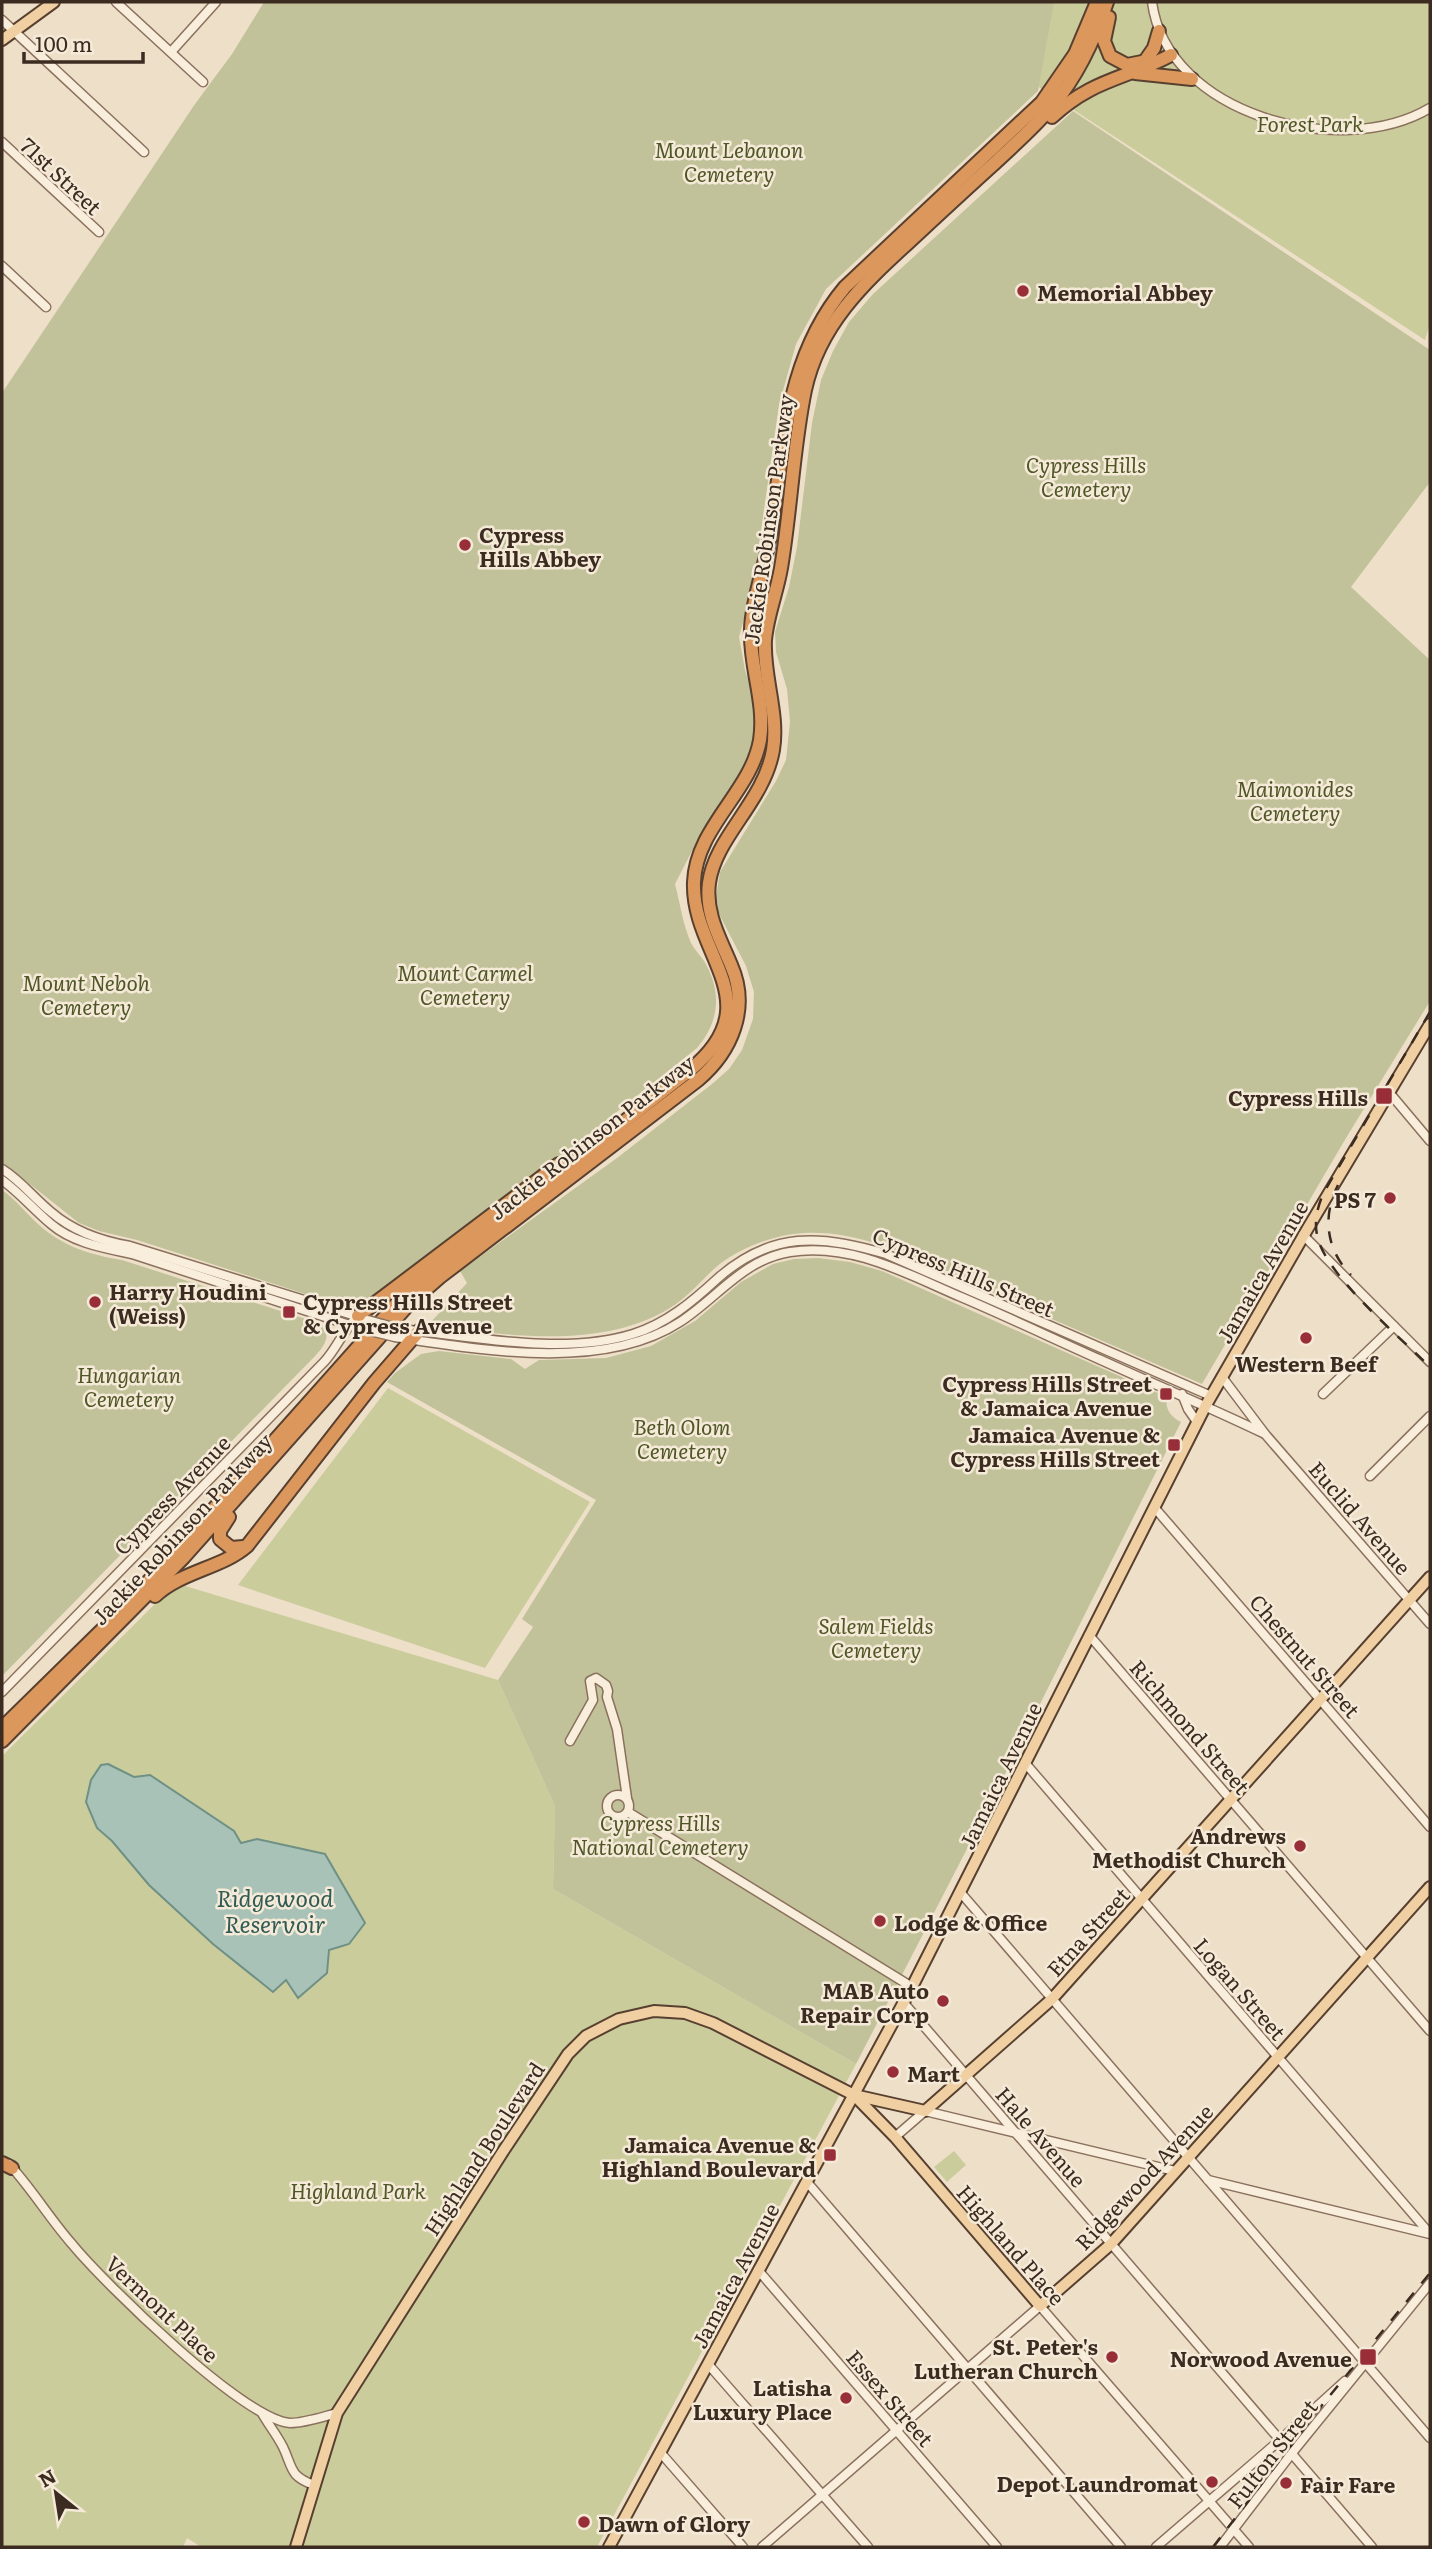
<svg xmlns="http://www.w3.org/2000/svg" width="1432" height="2549" viewBox="0 0 1432 2549" font-family="Literata,serif">
<rect width="100%" height="100%" fill="#eedfc8"/>
<g fill="#cbcc9c">
<polygon points="1051,2 1430,2 1430,323 1425,340 1034,84"/>
<polygon points="388,1388 590,1502 485,1668 238,1585"/>
<polygon points="182,1585 498,1680 555,1806 553,1889 856,2064 597,2547 201,2547 187,2538 183,2547 2,2547 2,1756 155,1604"/>
<polygon points="954,2151 966,2165 947,2182 934,2167"/>
</g>
<g fill="#c1c29a">
<path d="M264 2H1054L1038 91 826 289 796 344 779 405 753 586 739 637 745 670 754 696 755 729 749 760 693 849 675 884C680 903 683 925 691 943 694 949 700 955 704 961 722 991 720 1021 697 1048L544 1170 355 1310 137 1240 99 1231 79 1223 2 1162V393L195 104 232 54Z"/>
<path d="M1073 111 1430 350V482L1351 587 1430 660V1001L1346 1138 1202 1384C1140 1357 1079 1331 1017 1304 955 1276 871 1228 803 1233 773 1235 738 1248 715 1268 702 1280 691 1293 676 1304 609 1350 510 1337 434 1325L430 1323 467 1283 460 1271 617 1158 712 1084 729 1069 742 1050 753 1019 754 992 746 966 718 912 716 896 720 872 776 781 786 760 790 722 787 689 776 652 775 632 789 587 797 547 812 423 821 380 833 351 849 322 873 294Z"/>
<path d="M2 1190C15 1199 26 1213 38 1224 62 1246 90 1255 122 1260L315 1322C333 1331 327 1343 316 1355L2 1676Z"/>
<path d="M818 1258 850 1262 882 1271 1167 1397C1165 1409 1170 1416 1181 1422L986 1812 856 2064 553 1889 555 1806 498 1680 533 1627 522 1619 596 1500 387 1382 395 1373 421 1354 439 1351 511 1359 525 1369 539 1360 606 1358 651 1346 695 1321 741 1282 773 1264 794 1259Z"/>
</g>
<polygon fill="#a9c2b8" stroke="#6f9185" stroke-width="2" points="108,1764 134,1777 150,1775 234,1831 241,1843 257,1839 325,1854 365,1923 349,1944 329,1950 327,1973 298,1998 286,1980 273,1992 213,1944 149,1885 112,1841 97,1828 86,1802 91,1780 101,1765"/>
<g fill="none" stroke-linecap="round" stroke-linejoin="round">
<g stroke="#8a715d" stroke-width="11">
<g id="minor">
<polyline points="116,2 203,82"/>
<path d="M1152 2C1167 115 1341 161 1430 108"/>
<polyline points="2,20 144,152"/>
<polyline points="171,52 216,2"/>
<polyline points="2,142 99,232"/>
<polyline points="2,266 46,307"/>
<polyline points="1388,1091 1430,1141"/>
<path d="M2 1169C21 1181 34 1198 51 1212 74 1232 101 1241 130 1246L362 1318"/>
<path d="M2 1180C20 1193 34 1210 51 1224 73 1243 104 1248 132 1254L362 1329"/>
<polyline points="1303,1235 1430,1362"/>
<path d="M400 1329C472 1336 562 1356 633 1334 666 1324 692 1302 717 1279 771 1231 821 1234 886 1254L1211 1396"/>
<path d="M395 1337C481 1350 603 1372 680 1322 717 1298 744 1259 790 1252 851 1242 907 1274 961 1297 1008 1317 1054 1339 1101 1360 1156 1385 1211 1408 1265 1434"/>
<polyline points="1222,1377 1265,1434 1430,1624"/>
<polyline points="1182,1394 1188,1409 1197,1422"/>
<polyline points="1323,1394 1394,1326"/>
<polyline points="1370,1476 1430,1416"/>
<polyline points="1154,1507 1430,1827"/>
<polyline points="1089,1635 1430,2031"/>
<path d="M2 1692 324 1362C337 1348 343 1330 358 1316"/>
<polyline points="570,1741 593,1700 590,1681 596,1678 606,1685 608,1691 607,1697 617,1729 627,1798"/>
<polyline points="1026,1764 1430,2234"/>
<circle cx="618" cy="1806" r="11"/>
<polyline points="628,1812 912,1987"/>
<polyline points="961,1893 1430,2438"/>
<polyline points="904,2003 1372,2547"/>
<polyline points="895,2137 925,2111 1175,2171"/>
<path d="M9 2164C32 2189 50 2219 72 2244 104 2283 244 2420 290 2423 305 2423 322 2417 337 2413"/>
<polyline points="1208,2180 1430,2234"/>
<polyline points="807,2182 1121,2547"/>
<polyline points="758,2270 997,2547"/>
<polyline points="708,2364 868,2547"/>
<path d="M262 2413C268 2424 277 2435 283 2447 293 2468 289 2476 314 2485"/>
<polyline points="660,2452 743,2547"/>
<polyline points="762,2547 1040,2306 1249,2547"/>
<polyline points="1156,2547 1280,2440 1345,2381"/>
<polyline points="1220,2547 1292,2453 1430,2283"/>
</g>
</g>
<g stroke="#584031" stroke-width="14">
<g id="major">
<polyline points="2,40 54,2"/>
<polyline points="854,2095 895,2137 1040,2306 1111,2244 1430,1887"/>
<polyline points="296,2547 337,2413 502,2153 568,2054 586,2036 619,2019 654,2011 685,2013 713,2023 854,2095 925,2111 1052,1999 1430,1577"/>
<polyline points="609,2547 912,1987 1206,1405 1308,1228 1430,1024"/>
</g>
</g>
<g stroke="#584031" stroke-width="16">
<g id="highway">
<polyline points="1109,17 1104,41 1110,56 1127,65 1142,62"/>
<polyline points="1145,61 1154,48 1159,31"/>
<polyline points="1135,73 1192,79"/>
<path d="M1052 117C1092 79 1126 79 1171 55"/>
<polyline points="358,1316 559,1164"/>
<polyline points="229,1517 220,1531 220,1539 231,1548 243,1547"/>
<path d="M155 1596C182 1571 222 1568 247 1546L374 1383 419 1331"/>
<path d="M2 1728 108 1624 161 1568 407 1292 690 1070C773 1002 691 955 694 882 696 827 751 792 760 740 766 702 749 666 751 629 752 600 764 570 769 541 785 451 783 361 845 287L1042 102 1075 54 1097 2"/>
<path d="M2 1741 184 1557 409 1304 440 1277 698 1080C732 1051 750 1008 731 965 720 938 705 914 709 883 715 837 764 802 773 750 779 713 763 677 765 640 767 616 777 592 781 568 791 509 793 448 805 390 819 325 863 284 910 241 938 215 967 188 996 162 1016 143 1036 126 1053 105 1078 75 1095 38 1107 2"/>
<polyline points="2,2163 12,2168"/>
</g>
</g>
<use href="#minor" stroke="#f9eddc" stroke-width="8"/>
<use href="#major" stroke="#f0d0a2" stroke-width="10"/>
<use href="#highway" stroke="#db975c" stroke-width="12"/>
<g stroke="#3b2b20" stroke-width="2.5" stroke-dasharray="12 12" stroke-linecap="butt">
<path d="M1430 1012 1324 1192C1318 1205 1314 1220 1317 1235 1324 1274 1400 1337 1430 1367"/>
<path d="M1338 1185C1322 1216 1326 1250 1351 1275"/>
<polyline points="1213,2547 1323,2404 1430,2273"/>
</g>
<g stroke="#8a715d" stroke-width="11" stroke-linecap="butt">
<g id="minor-bridge">
<polyline points="368,1320 400,1329"/>
<polyline points="362,1329 395,1337"/>
</g>
</g>
<use href="#minor-bridge" stroke="#f9eddc" stroke-width="8"/>
</g>
<g fill="#982e38" stroke="#f5ead8" stroke-width="2.5">
<circle cx="1023" cy="291" r="7"/>
<circle cx="465" cy="545" r="7"/>
<rect x="1375" y="1087" width="18" height="18" rx="3.5"/>
<circle cx="1390" cy="1198" r="7"/>
<circle cx="95" cy="1302" r="7"/>
<rect x="282" y="1305" width="14" height="14" rx="3.5"/>
<circle cx="1306" cy="1338" r="7"/>
<rect x="1159" y="1387" width="14" height="14" rx="3.5"/>
<rect x="1167" y="1438" width="14" height="14" rx="3.5"/>
<circle cx="1300" cy="1846" r="7"/>
<circle cx="880" cy="1921" r="7"/>
<circle cx="943" cy="2001" r="7"/>
<circle cx="893" cy="2072" r="7"/>
<rect x="823" y="2148" width="14" height="14" rx="3.5"/>
<circle cx="1112" cy="2357" r="7"/>
<rect x="1359" y="2348" width="18" height="18" rx="3.5"/>
<circle cx="846" cy="2398" r="7"/>
<circle cx="1212" cy="2482" r="7"/>
<circle cx="1286" cy="2483" r="7"/>
<circle cx="584" cy="2522" r="7"/>
</g>
<g text-anchor="middle" dominant-baseline="central" stroke-width="5" stroke-linejoin="round" paint-order="stroke">
<g font-size="21" font-style="italic" fill="#4f5727" stroke="#f5ead8">
<text x="1310" y="122">Forest Park</text>
<text x="729" y="148">Mount Lebanon<tspan x="729" dy="24">Cemetery</tspan></text>
<text x="1086" y="463">Cypress Hills<tspan x="1086" dy="24">Cemetery</tspan></text>
<text x="1295" y="787">Maimonides<tspan x="1295" dy="24">Cemetery</tspan></text>
<text x="465" y="971">Mount Carmel<tspan x="465" dy="24">Cemetery</tspan></text>
<text x="86" y="981">Mount Neboh<tspan x="86" dy="24">Cemetery</tspan></text>
<text x="129" y="1373">Hungarian<tspan x="129" dy="24">Cemetery</tspan></text>
<text x="682" y="1425">Beth Olom<tspan x="682" dy="24">Cemetery</tspan></text>
<text x="876" y="1624">Salem Fields<tspan x="876" dy="24">Cemetery</tspan></text>
<text x="660" y="1821">Cypress Hills<tspan x="660" dy="24">National Cemetery</tspan></text>
<text x="358" y="2189">Highland Park</text>
</g>
<g font-size="21" fill="#3b2b20" stroke="#f5ead8">
<text transform="translate(62 175) rotate(43)">71st Street</text>
<text transform="translate(767 519) rotate(-82)">Jackie Robinson Parkway</text>
<text transform="translate(591 1136) rotate(-38)">Jackie Robinson Parkway</text>
<text transform="translate(964 1271) rotate(23)">Cypress Hills Street</text>
<text transform="translate(1261 1271) rotate(-60)">Jamaica Avenue</text>
<text transform="translate(171 1494) rotate(-46)">Cypress Avenue</text>
<text transform="translate(1361 1517) rotate(49)">Euclid Avenue</text>
<text transform="translate(181 1528) rotate(-47)">Jackie Robinson Parkway</text>
<text transform="translate(1306 1655) rotate(49)">Chestnut Street</text>
<text transform="translate(1191 1726) rotate(49)">Richmond Street</text>
<text transform="translate(999 1775) rotate(-64)">Jamaica Avenue</text>
<text transform="translate(1087 1931) rotate(-48)">Etna Street</text>
<text transform="translate(1241 1988) rotate(49)">Logan Street</text>
<text transform="translate(1042 2136) rotate(49)">Hale Avenue</text>
<text transform="translate(483 2148) rotate(-57)">Highland Boulevard</text>
<text transform="translate(1143 2176) rotate(-47)">Ridgewood Avenue</text>
<text transform="translate(1012 2244) rotate(49)">Highland Place</text>
<text transform="translate(734 2275) rotate(-62)">Jamaica Avenue</text>
<text transform="translate(163 2308) rotate(43)">Vermont Place</text>
<text transform="translate(891 2397) rotate(49)">Essex Street</text>
<text transform="translate(1271 2453) rotate(-52)">Fulton Street</text>
</g>
<g font-size="21" font-weight="bold" fill="#3b2b20" stroke="#f5ead8" text-anchor="end">
<text x="1037" y="291" text-anchor="start">Memorial Abbey</text>
<text x="479" y="533" text-anchor="start">Cypress<tspan x="479" dy="24">Hills Abbey</tspan></text>
<text x="1368" y="1096">Cypress Hills</text>
<text x="1376" y="1198">PS 7</text>
<text x="109" y="1290" text-anchor="start">Harry Houdini<tspan x="109" dy="24">(Weiss)</tspan></text>
<text x="303" y="1300" text-anchor="start">Cypress Hills Street<tspan x="303" dy="24">&amp; Cypress Avenue</tspan></text>
<text x="1306" y="1362" text-anchor="middle">Western Beef</text>
<text x="1152" y="1382">Cypress Hills Street<tspan x="1152" dy="24">&amp; Jamaica Avenue</tspan></text>
<text x="1160" y="1433">Jamaica Avenue &amp;<tspan x="1160" dy="24">Cypress Hills Street</tspan></text>
<text x="1286" y="1834">Andrews<tspan x="1286" dy="24">Methodist Church</tspan></text>
<text x="894" y="1921" text-anchor="start">Lodge &amp; Office</text>
<text x="929" y="1989">MAB Auto<tspan x="929" dy="24">Repair Corp</tspan></text>
<text x="907" y="2072" text-anchor="start">Mart</text>
<text x="816" y="2143">Jamaica Avenue &amp;<tspan x="816" dy="24">Highland Boulevard</tspan></text>
<text x="1098" y="2345">St. Peter's<tspan x="1098" dy="24">Lutheran Church</tspan></text>
<text x="1352" y="2357">Norwood Avenue</text>
<text x="832" y="2386">Latisha<tspan x="832" dy="24">Luxury Place</tspan></text>
<text x="1198" y="2482">Depot Laundromat</text>
<text x="1300" y="2483" text-anchor="start">Fair Fare</text>
<text x="598" y="2522" text-anchor="start">Dawn of Glory</text>
</g>
<g font-size="23" font-style="italic" fill="#305a54" stroke="#f5ead8">
<text x="275" y="1897">Ridgewood<tspan x="275" dy="26">Reservoir</tspan></text>
</g>
</g>
<rect width="1432" height="2549" fill="none" stroke="#3b2b20" stroke-width="7"/>
<g transform="translate(56 2493) rotate(330)" stroke="#f5ead8" stroke-width="5" paint-order="stroke">
<path d="M0-5L12 26L0 18L-12 26Z" fill="#3b2b20"/>
<text y="-10" font-size="19" font-weight="bold" text-anchor="middle" fill="#3b2b20">N</text>
</g>
<path d="M24 52v10h119v-10" fill="none" stroke="#3b2b20" stroke-width="3.5"/>
<text x="35" y="52" font-size="21" fill="#3b2b20" stroke="#f5ead8" stroke-width="5" paint-order="stroke">100 m</text>
</svg>
